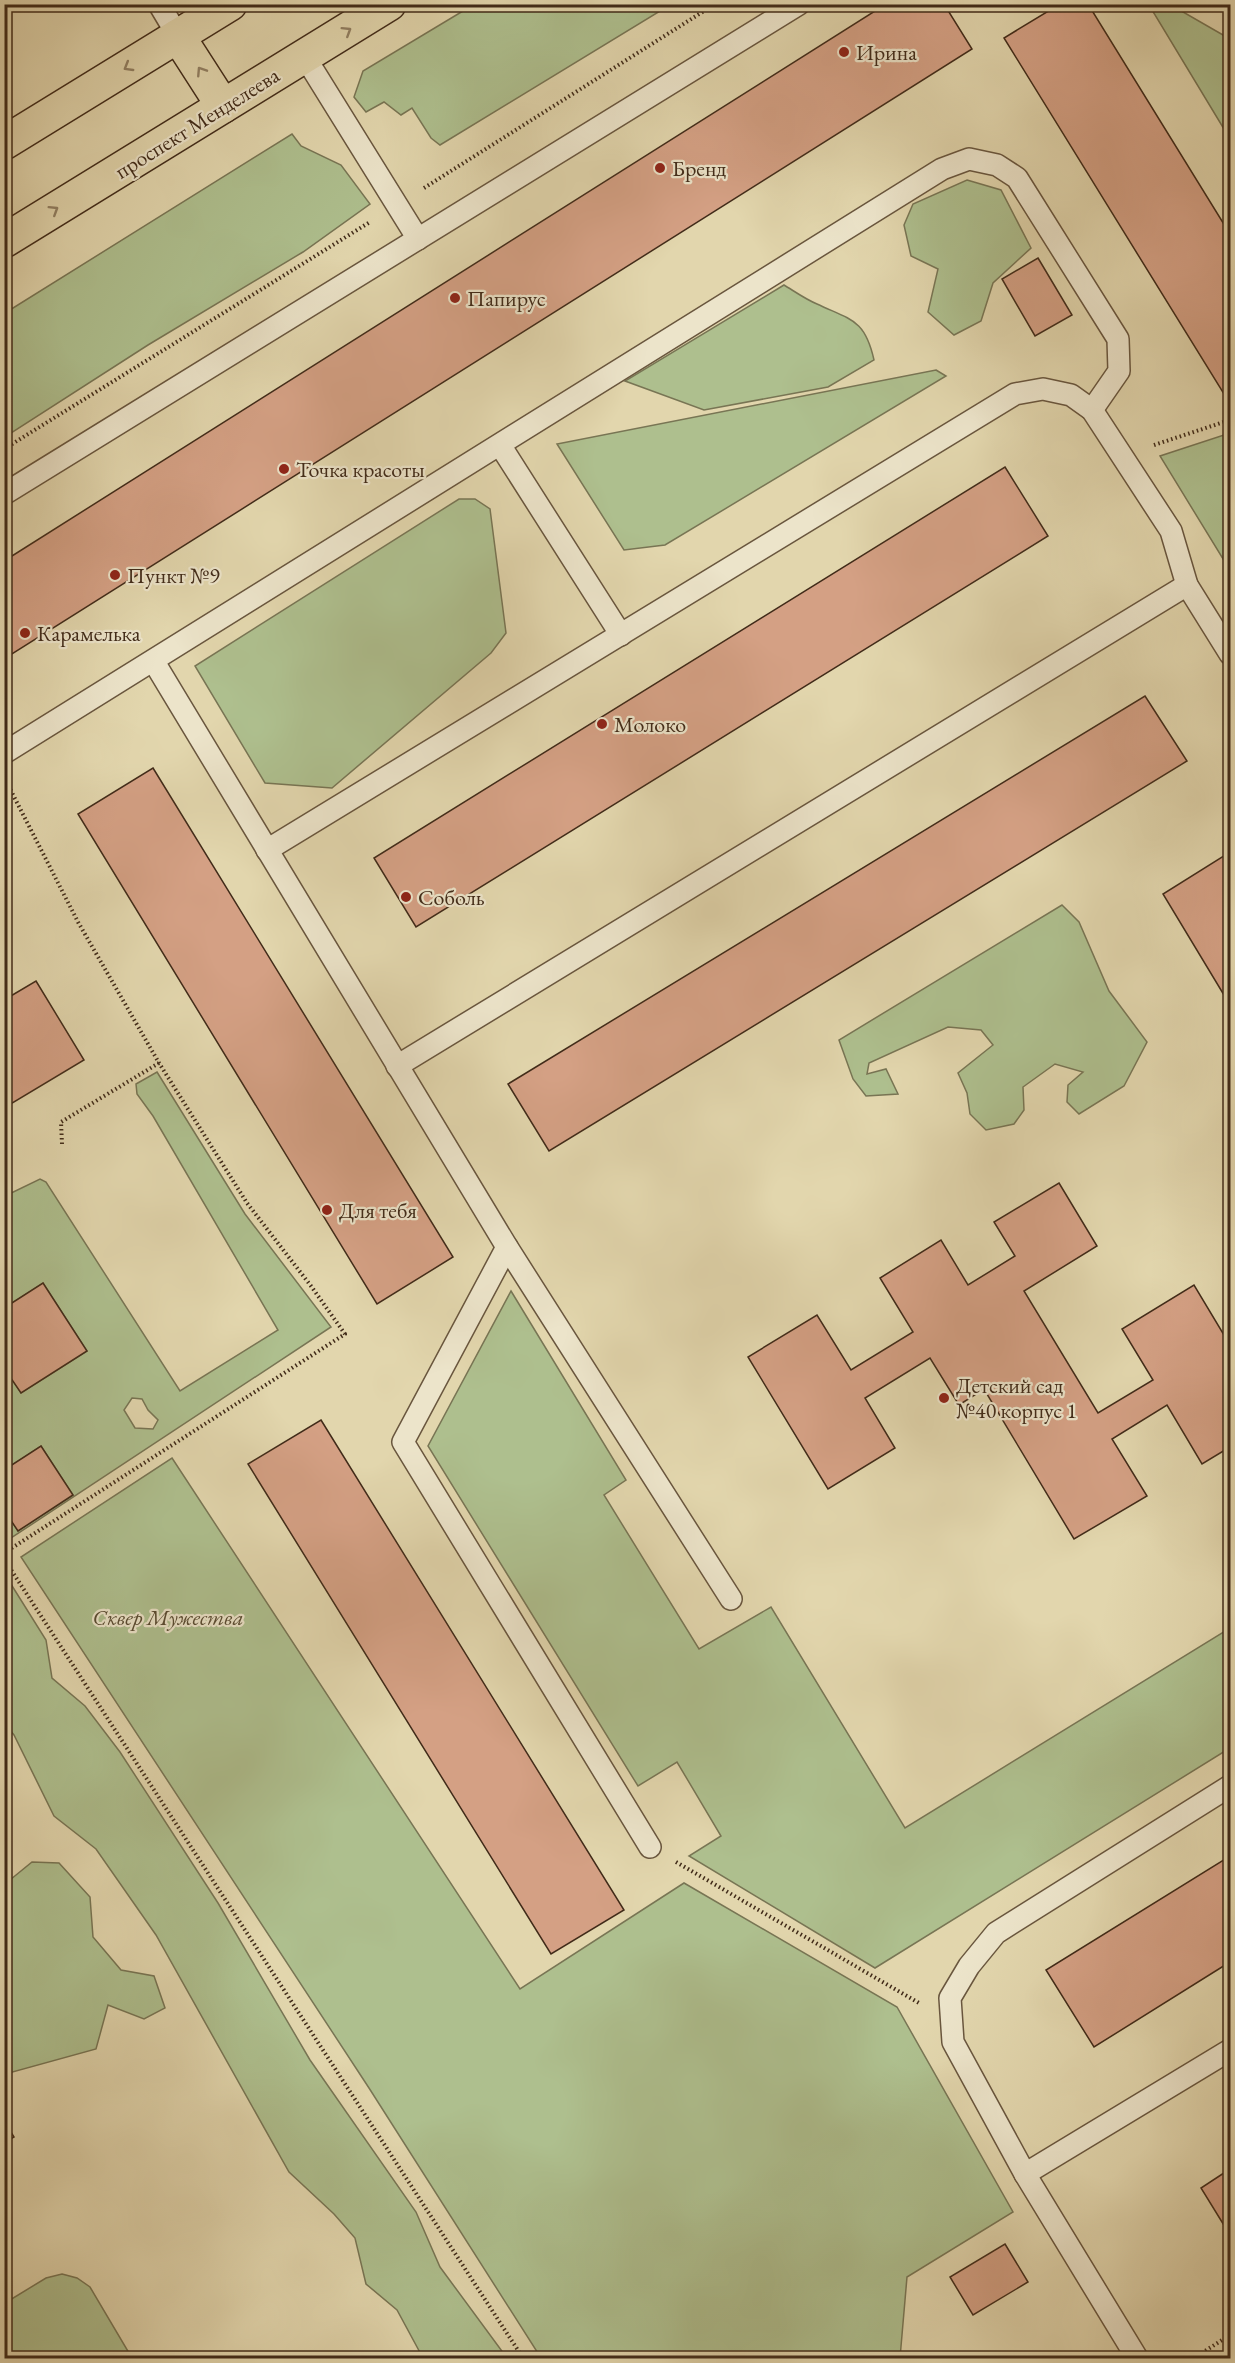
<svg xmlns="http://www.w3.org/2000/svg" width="1235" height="2363" viewBox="0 0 1235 2363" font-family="'EB Garamond',serif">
<rect width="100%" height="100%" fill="#e2d6ad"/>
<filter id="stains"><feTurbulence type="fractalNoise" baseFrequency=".00333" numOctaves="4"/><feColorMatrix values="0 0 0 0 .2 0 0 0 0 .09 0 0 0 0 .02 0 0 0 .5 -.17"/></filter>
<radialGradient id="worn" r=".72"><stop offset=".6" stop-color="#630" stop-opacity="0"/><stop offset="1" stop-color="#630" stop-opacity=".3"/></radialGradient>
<g fill="#aebf8e" stroke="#787554" stroke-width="1.5" fill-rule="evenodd">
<polygon points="473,5 473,4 670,5 440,145 431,138 412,108 401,115 384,102 366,112 354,97 363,71"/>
<polygon points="1149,5 1171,5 1230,39 1230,139"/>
<polygon points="292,134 301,146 341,165 370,204 303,252 148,345 5,437 5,313"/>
<polygon points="967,180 1001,190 1031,248 993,283 981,321 954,335 928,312 938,269 911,256 904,225 913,204"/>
<path d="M784 285C794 291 805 299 817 304 851 320 865 319 874 360L828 387 704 410 625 381Z"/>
<polygon points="936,370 946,376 665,545 624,550 557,444"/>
<polygon points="1230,433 1230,566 1228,567 1160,456"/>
<polygon points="459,499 475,499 490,509 506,633 491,653 332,788 265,783 195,666"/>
<polygon points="1062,905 1079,922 1109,991 1147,1042 1124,1086 1079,1114 1067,1102 1068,1085 1083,1072 1055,1064 1023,1087 1024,1110 1014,1124 986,1130 970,1114 967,1093 958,1073 993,1045 981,1030 948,1027 869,1063 867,1074 886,1069 898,1094 866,1096 853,1079 839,1040"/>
<path d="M157 1072 245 1214 331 1327 5 1542 4 1510 18 1531 73 1495 41 1446 5 1470V1368L21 1393 87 1351 43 1283 5 1308V1226L9 1224 5 1208V1196L40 1179 46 1182 180 1391 278 1330 153 1116 137 1094 136 1084ZM132 1398 142 1399 148 1410 158 1420 153 1429 135 1428 124 1410Z"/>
<polygon points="511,1291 626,1480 604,1495 699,1649 771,1607 905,1828 1230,1628 1230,1748 875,1968 689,1856 721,1836 677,1762 638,1786 428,1446"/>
<polygon points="172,1458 520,1989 684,1883 897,2007 1013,2212 907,2277 900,2358 541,2358 369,2088 21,1557"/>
<polygon points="4,1573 46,1640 52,1678 85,1706 120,1752 218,1903 310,2060 416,2212 440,2267 507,2358 423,2358 397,2310 366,2284 355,2238 334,2214 289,2172 156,1935 96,1849 54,1816 14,1735 5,1724"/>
<polygon points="32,1862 59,1863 90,1897 93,1937 121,1970 154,1976 165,2008 144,2019 108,2005 96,2049 9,2073 4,2068 5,1884"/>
<polygon points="62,2274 77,2278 90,2287 132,2358 5,2358 5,2303 46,2278"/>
</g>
<g fill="#d4a084" stroke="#412b19" stroke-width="1.5">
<polygon points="886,4 944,4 972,49 4,659 4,561"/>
<polygon points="1060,4 1088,4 1230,234 1230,390 1224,394 1004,38"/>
<polygon points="1038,258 1072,315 1035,336 1002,279"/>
<polygon points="1005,467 1048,536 416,927 374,858"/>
<polygon points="1145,696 1187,761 549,1151 508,1084"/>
<polygon points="153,768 453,1257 377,1304 78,814"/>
<polygon points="1230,852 1230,1005 1163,894"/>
<polygon points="36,981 84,1060 4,1108 4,1000"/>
<polygon points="1059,1183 1097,1246 1024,1291 1098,1413 1153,1380 1122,1329 1194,1285 1230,1345 1230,1447 1202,1464 1167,1405 1112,1439 1147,1496 1074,1539 984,1389 959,1405 930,1358 865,1398 895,1448 828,1489 748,1357 817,1315 851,1370 913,1332 880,1278 941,1240 968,1285 1015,1256 994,1222"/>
<polygon points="43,1283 87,1351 21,1393 4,1368 4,1308"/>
<polygon points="321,1420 624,1910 551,1954 248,1464"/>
<polygon points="41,1446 73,1495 18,1531 4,1510 4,1470"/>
<polygon points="1230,1856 1230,1962 1094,2047 1046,1970"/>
<polygon points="4,2121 14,2137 4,2143"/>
<polygon points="1230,2169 1230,2235 1201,2188"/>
<polygon points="1005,2244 1028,2282 973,2315 950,2277"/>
</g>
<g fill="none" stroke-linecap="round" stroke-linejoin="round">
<g stroke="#69563e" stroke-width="24">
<g id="service">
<polyline points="159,4 178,36"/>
<polyline points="305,57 418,239"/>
<polyline points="500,445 621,635"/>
<polyline points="4,494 799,4"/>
<polyline points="154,662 507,1247 731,1599"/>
<polyline points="4,753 942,169 969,159 997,165 1017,178 1118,339 1119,371 1092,410"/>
<polyline points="267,850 1015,394 1043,389 1071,395 1092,410 1171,531 1187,585 1230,654"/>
<polyline points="397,1066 1187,585"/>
<polyline points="507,1247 403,1442 650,1847"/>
<polyline points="1025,2174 1230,2050"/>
<polyline points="1137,2358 1025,2174 953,2042 950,1998 969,1966 996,1933 1230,1786"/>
</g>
</g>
<g stroke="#412b19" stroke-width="36">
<g id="primary">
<polyline points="178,36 223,106"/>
<polyline points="4,143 230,4"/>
<polyline points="4,241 389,4"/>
</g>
</g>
<g stroke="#412b19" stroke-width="4" stroke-dasharray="1.5 3" stroke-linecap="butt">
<polyline points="424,188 715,4"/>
<polyline points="1154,445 1230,420"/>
<polyline points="4,449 370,222"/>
<polyline points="62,1144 61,1122 159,1063"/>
<polyline points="4,1553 345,1334 311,1286 247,1203 159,1063 78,922 7,783"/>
<polyline points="4,1559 523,2358"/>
<polyline points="676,1862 919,2003"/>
<polyline points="1194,2358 1230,2335"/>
</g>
<use href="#service" stroke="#ece4ca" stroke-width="21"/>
<use href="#primary" stroke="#e2d6ad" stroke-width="33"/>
</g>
<defs><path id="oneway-chevron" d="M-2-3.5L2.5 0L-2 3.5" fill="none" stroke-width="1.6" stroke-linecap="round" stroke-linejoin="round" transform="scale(1.5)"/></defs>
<g stroke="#928063">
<use href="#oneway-chevron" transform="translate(347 31) rotate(-32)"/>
<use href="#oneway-chevron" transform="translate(128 67) rotate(149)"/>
<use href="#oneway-chevron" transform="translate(201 71) rotate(-123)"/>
<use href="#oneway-chevron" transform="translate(54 210) rotate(-32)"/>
</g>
<g fill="#8f2418" stroke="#ece4ca" stroke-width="2">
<circle cx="844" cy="52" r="6"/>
<circle cx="660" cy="168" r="6"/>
<circle cx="455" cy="298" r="6"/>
<circle cx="284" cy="469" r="6"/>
<circle cx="115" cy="575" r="6"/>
<circle cx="25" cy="633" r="6"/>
<circle cx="602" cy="724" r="6"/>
<circle cx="406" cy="897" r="6"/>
<circle cx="327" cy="1210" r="6"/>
<circle cx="944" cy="1398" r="6"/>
</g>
<g text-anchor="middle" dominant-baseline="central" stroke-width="4.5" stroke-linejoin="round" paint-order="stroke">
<g font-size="22" fill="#412b19" stroke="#ece4ca" text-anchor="start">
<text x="856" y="52">Ирина</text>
<text x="672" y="168">Бренд</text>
<text x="467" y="298">Папирус</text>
<text x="296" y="469">Точка красоты</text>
<text x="127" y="575">Пункт №9</text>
<text x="37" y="633">Карамелька</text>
<text x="614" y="724">Молоко</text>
<text x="418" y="897">Соболь</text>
<text x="339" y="1210">Для тебя</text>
<text x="956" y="1385">Детский сад<tspan x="956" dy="25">№40 корпус 1</tspan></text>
</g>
<g font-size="22" fill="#412b19" stroke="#ece4ca">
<text transform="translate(197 123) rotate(-32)">проспект Менделеева</text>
</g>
<g font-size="22" font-style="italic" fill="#574930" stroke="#ece4ca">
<text x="168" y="1617">Сквер Мужества</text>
</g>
</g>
<rect width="1235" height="2363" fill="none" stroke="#e2d6ad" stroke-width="24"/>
<rect x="6" y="6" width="1223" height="2351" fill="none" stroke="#412b19" stroke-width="3"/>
<rect x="12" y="12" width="1211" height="2339" fill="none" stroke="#412b19" stroke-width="1.5"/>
<rect width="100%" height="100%" filter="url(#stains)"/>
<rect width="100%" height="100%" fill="url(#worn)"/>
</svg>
